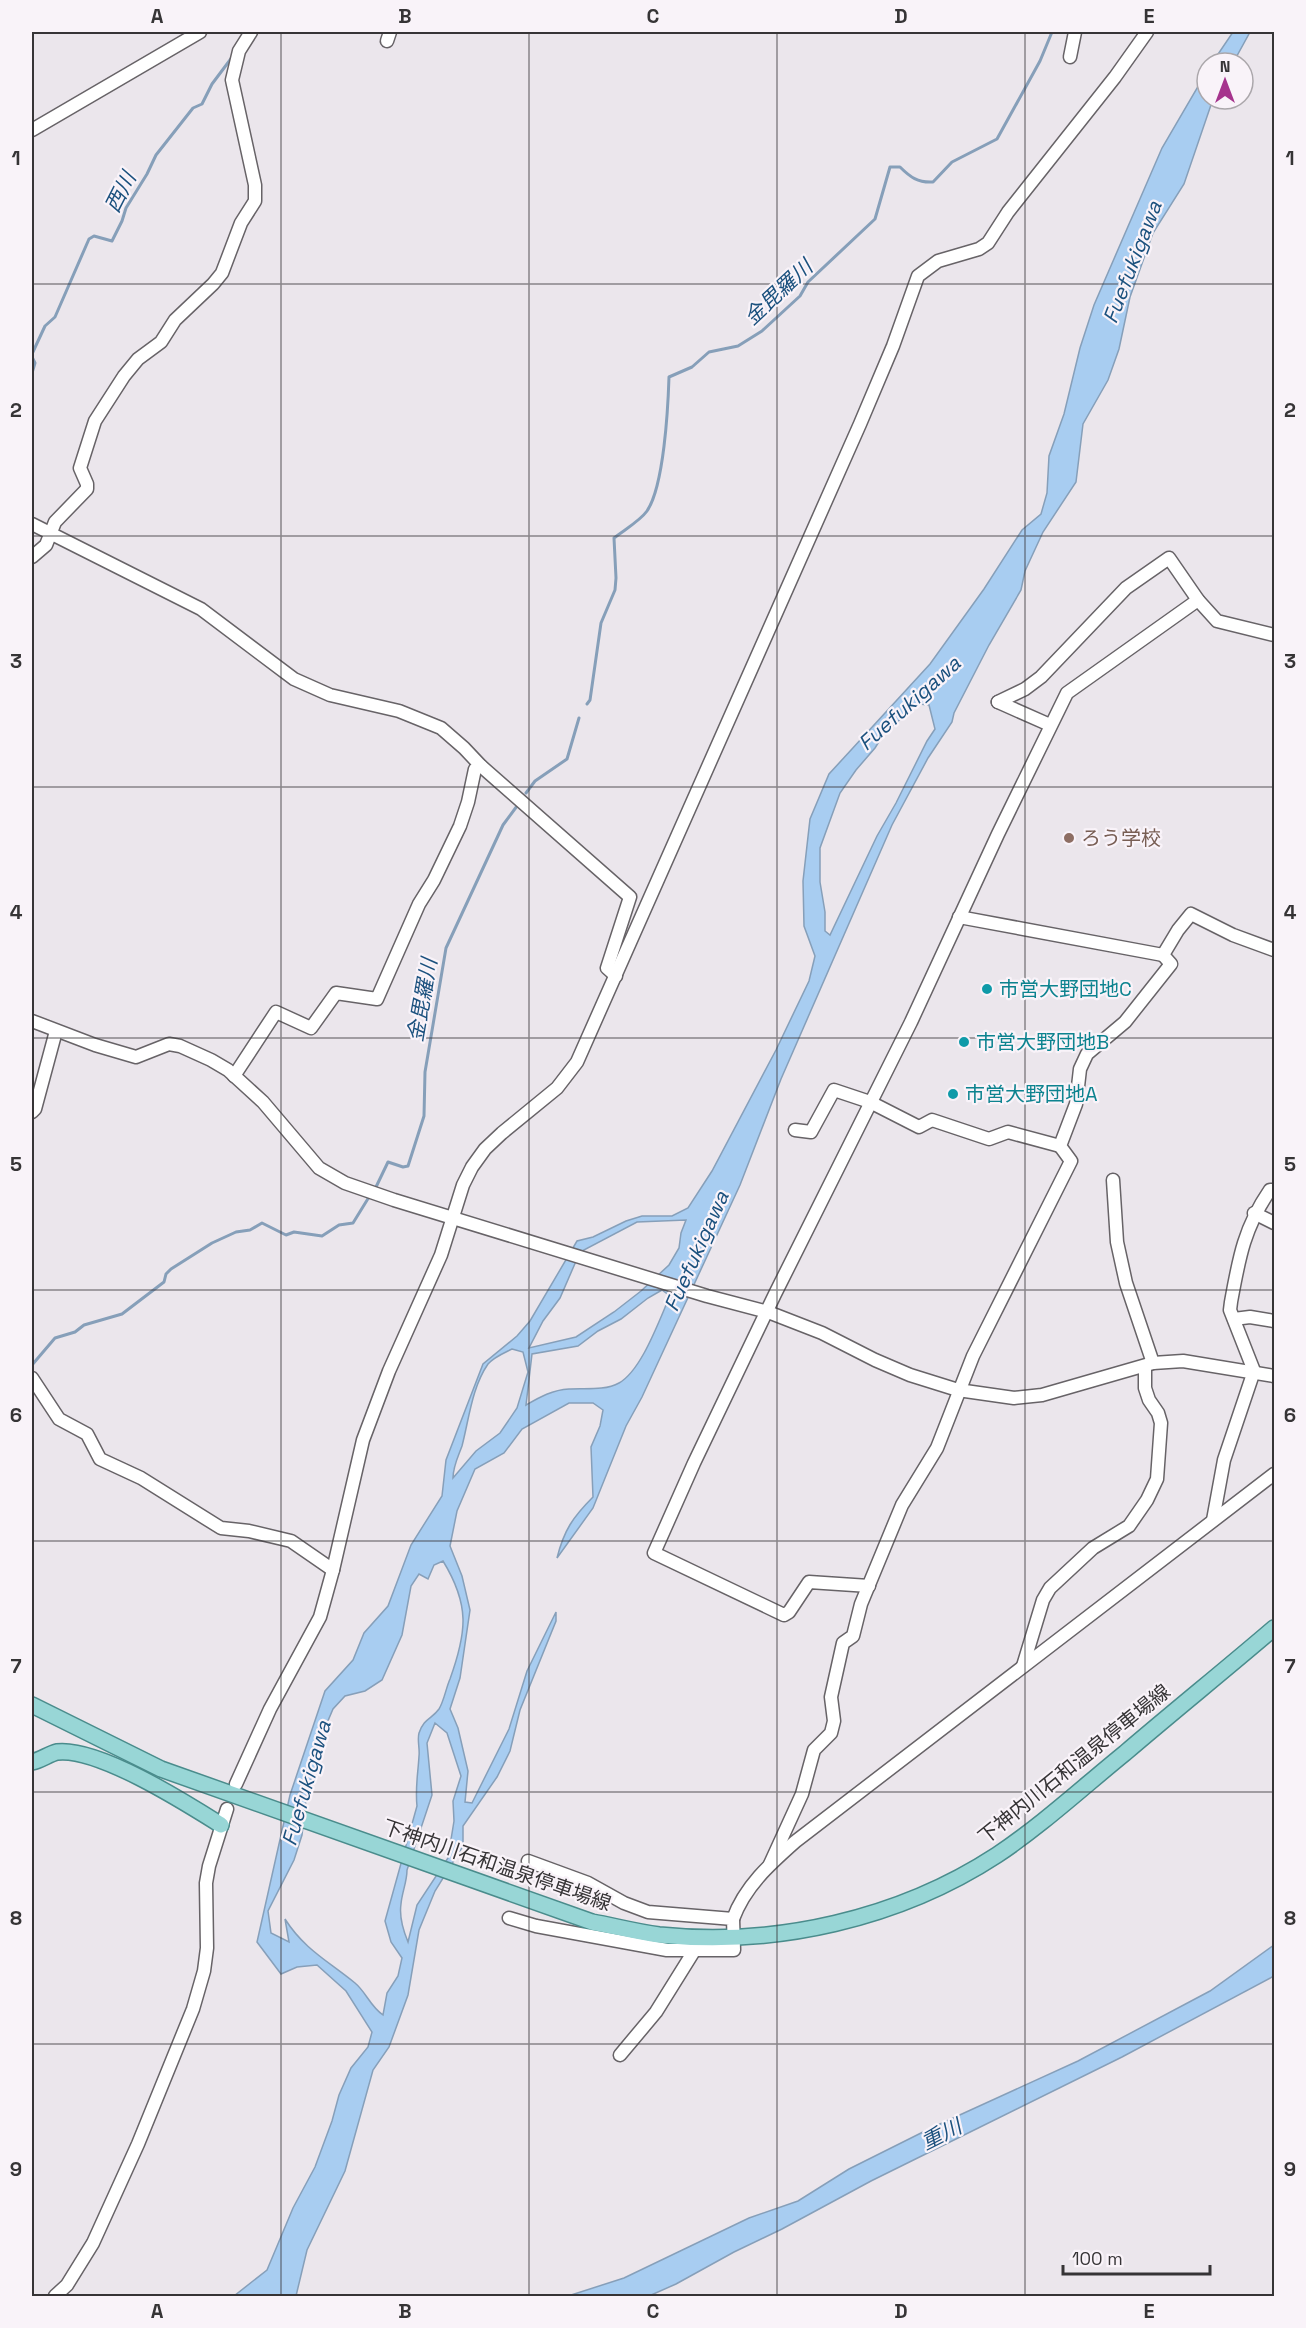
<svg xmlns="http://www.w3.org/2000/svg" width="1306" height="2328" viewBox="0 0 1306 2328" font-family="'Space Grotesk','Noto Sans JP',sans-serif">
<rect width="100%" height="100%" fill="#ebe6ec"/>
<g fill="#a8cdf1" stroke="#869fb9" stroke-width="1.5" fill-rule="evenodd">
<polygon points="1233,32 1250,32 1233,63 1212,63"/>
<path d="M1207 71V99H1213L1184 184 1153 233 1130 297 1119 349 1108 380 1083 424 1076 482 1043 532 1025 571 1021 590 989 645 954 713 952 722 928 758 892 825 781 1079 740 1185 642 1397 626 1426 593 1508 557 1558C564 1530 573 1517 593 1497L591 1447 600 1426 603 1410 593 1403H569L522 1429 504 1453 475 1469 457 1511 450 1546 462 1576 470 1610 460 1678 450 1709 458 1728 468 1771 465 1802 472 1803 509 1729 527 1671 556 1612V1621L520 1710 510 1751 497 1777 463 1826V1846L435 1891 419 1930 408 1995 389 2047 373 2070 345 2171 307 2250 296 2296H234L267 2270 293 2208 315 2167 332 2121 339 2095 351 2068 368 2047 372 2032 346 1991 317 1965 297 1967 281 1974 257 1942 290 1795 325 1691 353 1660 364 1633 388 1606 411 1545 442 1496 446 1460 483 1364 517 1336 530 1321 577 1241 593 1237 626 1221 642 1216H672L688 1208 712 1171 776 1050 809 981 815 956 804 926 803 881 810 819 829 774 930 664 984 589 1022 530 1041 514 1047 493 1049 456 1064 414 1080 348 1094 305 1162 148ZM919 704 929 705 935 729 927 741 896 803 877 836 830 935 825 931V912L820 882V848L840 793 856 770 875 748 885 732ZM686 1220 681 1233 679 1248 669 1265 641 1291 614 1312 576 1337 529 1348 543 1321 560 1298 580 1252 637 1222ZM662 1290 670 1296C659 1320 642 1370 619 1383 605 1391 584 1388 569 1389 552 1390 540 1397 526 1405L532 1354 578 1346 598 1331 621 1319 648 1298ZM512 1349 523 1352 528 1372 517 1408 500 1433 476 1451 453 1478C453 1466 458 1457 462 1446 469 1419 472 1387 488 1364 494 1357 504 1353 512 1349ZM443 1561C470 1605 467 1632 450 1679 446 1688 444 1701 439 1709 432 1719 424 1718 419 1733 417 1740 420 1749 419 1756 418 1774 415 1788 417 1806L385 1921 391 1942 402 1958 398 1976 387 1993 383 2015C370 2006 366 1992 355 1983 328 1961 304 1949 285 1919L289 1942 271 1933 268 1911 294 1860 302 1835 307 1791 315 1769 316 1749 333 1709 345 1696 365 1691 382 1680 402 1635 411 1586 419 1574 428 1579 434 1565ZM435 1723 447 1733 461 1776 453 1801 454 1821 448 1858 417 1905 408 1942C403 1930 399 1917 401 1904 402 1892 407 1882 407 1870L432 1795 427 1743Z"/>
<polygon points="1274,1945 1274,1976 1122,2057 871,2181 782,2229 734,2252 676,2284 649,2296 568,2296 624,2278 749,2218 798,2201 849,2169 929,2129 1078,2061 1210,1991"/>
</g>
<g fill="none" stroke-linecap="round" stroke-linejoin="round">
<g stroke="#869fb9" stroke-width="3">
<polyline points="32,354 45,326 55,317 89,239 94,236 112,241 122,221 126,208 147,174 156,155 193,108 202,104 212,84 233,56"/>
<polyline points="32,357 35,363 32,373"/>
<path d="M587 704 590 700 601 623 615 590 616 578 614 538C624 530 640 521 647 511 664 486 668 408 669 377L692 367 709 352 738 346 762 331 800 296 808 282 875 219 890 167H900C910 177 918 183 933 182L952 162 997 139 1040 61 1052 32"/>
<polyline points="526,793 535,781 567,759 579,718"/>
<polyline points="376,1187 388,1162 403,1167 408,1166 424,1116 425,1072 446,948 503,825 517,806"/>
<polyline points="32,1365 55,1338 75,1332 84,1325 122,1314 164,1282 166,1274 171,1269 212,1243 236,1232 250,1230 262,1223 286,1235 294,1232 322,1236 339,1225 353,1223 369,1197"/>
</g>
<g stroke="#676367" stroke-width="15">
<g id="minor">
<polyline points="387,41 390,32"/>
<polyline points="1070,57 1075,32"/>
<polyline points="32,130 200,32"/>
<polyline points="32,524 201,609 294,679 330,695 399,711 441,728 464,748 481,766 630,897 607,968 616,976"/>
<polyline points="32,557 46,545 55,522 87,489 87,484 80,468 95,421 124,376 138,359 161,342 175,320 213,284 222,273 241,223 255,201 255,185 232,80 239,51 251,32"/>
<polyline points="998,702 1025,689 1041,677 1126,588 1169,558 1198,600 1217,621 1274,635"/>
<polyline points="998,702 1050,725"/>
<polyline points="959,917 1163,955"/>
<polyline points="32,1021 95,1045 136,1057 169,1044 180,1046 211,1060 228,1070 263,1102 319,1168 345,1183 394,1200 707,1296 768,1312 822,1333 875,1360 910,1375 958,1390 1014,1398 1042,1395 1153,1363 1183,1361 1274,1376"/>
<polyline points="234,1076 276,1012 311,1028 336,993 377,999 419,904 434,880 460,826 468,802 475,769 481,766"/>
<polyline points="32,1112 35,1109 56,1031"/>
<polyline points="795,1130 811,1132 834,1090 870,1102 919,1127 932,1120 989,1139 1008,1132 1060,1146"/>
<polyline points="1113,1180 1117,1242 1126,1283 1153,1363"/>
<polyline points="1254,1213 1274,1223"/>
<polyline points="1234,1319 1250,1317 1274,1321"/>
<polyline points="32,1378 59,1419 87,1434 100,1459 141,1478 221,1528 249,1531 291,1541 333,1570"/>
<path d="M1213 1520 1224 1460 1254 1371 1230 1310 1231 1302C1239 1258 1244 1228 1270 1190H1274"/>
<polyline points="869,1586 809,1582 789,1612 784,1615 654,1553 694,1463 775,1294 911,1022 998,834 1067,693 1198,600"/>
<polyline points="1023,1666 1043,1600 1050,1588 1093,1548 1129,1526 1147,1500 1157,1479 1161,1423 1158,1413 1149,1400 1145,1388 1145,1366"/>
<polyline points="236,1784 270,1709 320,1617 333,1570 363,1440 389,1371 441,1255 463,1185 472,1167 485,1149 502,1133 557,1088 577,1062 860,424 893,346 918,276 938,261 979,249 988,243 1008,212 1115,77 1147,32"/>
<polyline points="770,1864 802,1794 814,1750 831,1733 834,1721 831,1697 843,1643 853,1636 861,1604 902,1505 937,1448 973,1356 1071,1161 1060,1146 1076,1104 1080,1069 1087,1054 1125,1022 1171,964 1163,955 1178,930 1191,914 1233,935 1274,950"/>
<polyline points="509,1918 536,1926 667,1950 734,1950 733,1919 648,1912 624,1903 588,1883 528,1861"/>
<path d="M733 1919C745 1886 770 1864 796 1841L1274 1474"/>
<polyline points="620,2055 656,2012 694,1951"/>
<polyline points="55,2296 67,2285 93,2243 138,2144 193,2009 204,1971 207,1948 206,1883 209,1866 227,1809"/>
</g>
</g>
<g stroke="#4a8c8c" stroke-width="18">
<g id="major">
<path d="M32 1705 161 1769 592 1922C614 1926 636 1932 659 1935 775 1947 899 1919 997 1855 1042 1825 1083 1787 1125 1753 1174 1711 1225 1670 1274 1628"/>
<path d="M32 1762C41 1760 49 1754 57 1752 98 1747 186 1803 221 1825"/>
</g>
</g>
<use href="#minor" stroke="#fff" stroke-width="12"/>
<use href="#major" stroke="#98d6d6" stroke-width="15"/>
</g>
<path fill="none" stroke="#363436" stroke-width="1.5" stroke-opacity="0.55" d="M281 32V2296M529 32V2296M777 32V2296M1025 32V2296M32 284H1274M32 536H1274M32 787H1274M32 1038H1274M32 1290H1274M32 1541H1274M32 1792H1274M32 2044H1274"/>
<circle fill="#8d6e63" stroke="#f9f3f9" stroke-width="2" cx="1069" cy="838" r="6"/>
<g fill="#0f9aa8" stroke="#f9f3f9" stroke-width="2">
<circle cx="987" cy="989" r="6"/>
<circle cx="964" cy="1042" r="6"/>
<circle cx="953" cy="1094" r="6"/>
</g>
<g text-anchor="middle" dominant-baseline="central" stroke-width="4.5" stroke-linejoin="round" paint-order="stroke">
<g font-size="20" fill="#785e54" stroke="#f9f3f9" text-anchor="start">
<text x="1081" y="838">ろう学校</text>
</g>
<g font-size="20" fill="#0d838f" stroke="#f9f3f9" text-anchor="start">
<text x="999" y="989">市営大野団地C</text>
<text x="976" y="1042">市営大野団地B</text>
<text x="965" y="1094">市営大野団地A</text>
</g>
<g font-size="20" fill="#363436" stroke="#f9f3f9">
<text transform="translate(1074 1764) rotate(-39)">下神内川石和温泉停車場線</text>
<text transform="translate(497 1865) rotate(19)">下神内川石和温泉停車場線</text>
</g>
<g font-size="21" font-style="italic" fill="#1b517e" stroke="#f9f3f9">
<text transform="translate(120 192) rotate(-63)">西川</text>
<text transform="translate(1132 262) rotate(-69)">Fuefukigawa</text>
<text transform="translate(778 292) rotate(-43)">金毘羅川</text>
<text transform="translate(909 703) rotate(-42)">Fuefukigawa</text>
<text transform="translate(422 1000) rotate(-80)">金毘羅川</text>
<text transform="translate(696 1251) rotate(-66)">Fuefukigawa</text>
<text transform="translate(306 1783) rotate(-74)">Fuefukigawa</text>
<text transform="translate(941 2134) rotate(-27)">重川</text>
</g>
</g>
<rect width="1306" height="2328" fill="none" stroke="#f9f3f9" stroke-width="66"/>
<g transform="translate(1225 81)"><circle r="28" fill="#f9f3f9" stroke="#aba7ab" stroke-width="1.5"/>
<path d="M0-4.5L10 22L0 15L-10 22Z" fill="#a6338d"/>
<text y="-9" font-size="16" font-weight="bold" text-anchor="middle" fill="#363436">N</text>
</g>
<path d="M1063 2265v9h147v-9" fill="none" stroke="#363436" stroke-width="3"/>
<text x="1072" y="2265" font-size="18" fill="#363436" stroke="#f9f3f9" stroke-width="4.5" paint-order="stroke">100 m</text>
<rect x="33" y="33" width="1240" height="2262" fill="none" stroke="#363436" stroke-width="2"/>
<g font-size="20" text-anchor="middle" font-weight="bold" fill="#363436">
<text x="157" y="23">A</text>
<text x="405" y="23">B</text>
<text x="653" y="23">C</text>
<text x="901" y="23">D</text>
<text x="1149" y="23">E</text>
<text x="16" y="165">1</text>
<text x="1290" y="165">1</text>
<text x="16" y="417">2</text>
<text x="1290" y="417">2</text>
<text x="16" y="668">3</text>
<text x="1290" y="668">3</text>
<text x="16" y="919">4</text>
<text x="1290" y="919">4</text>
<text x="16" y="1171">5</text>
<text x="1290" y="1171">5</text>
<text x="16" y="1422">6</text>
<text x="1290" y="1422">6</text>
<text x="16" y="1673">7</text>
<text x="1290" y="1673">7</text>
<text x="16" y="1925">8</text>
<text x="1290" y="1925">8</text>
<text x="16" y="2176">9</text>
<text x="1290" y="2176">9</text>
<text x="157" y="2318">A</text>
<text x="405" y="2318">B</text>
<text x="653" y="2318">C</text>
<text x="901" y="2318">D</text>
<text x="1149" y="2318">E</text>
</g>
</svg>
